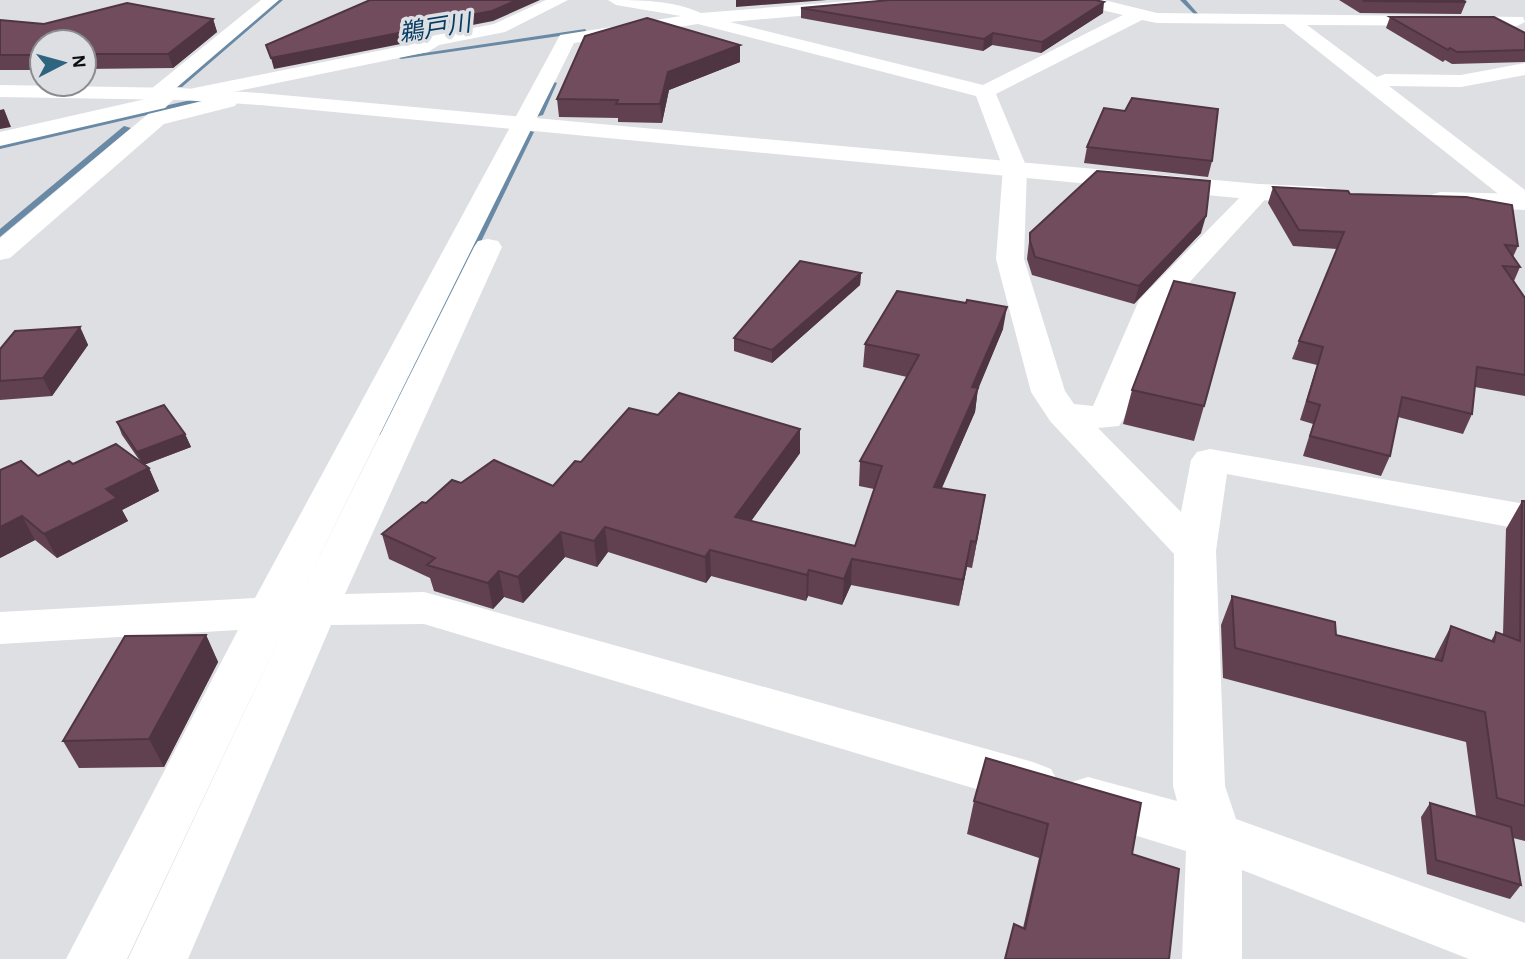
<svg xmlns="http://www.w3.org/2000/svg" width="1525" height="959" viewBox="0 0 1525 959" font-family="'Alegreya Sans','Noto Sans JP',sans-serif">
<rect width="100%" height="100%" fill="#dddfe3"/>
<g fill="none" stroke-linecap="round" stroke-linejoin="round">
<g fill="#6989a5" fill-rule="evenodd">
<polygon points="276,0 283,0 182,87 176,87 176,83"/>
<polygon points="1180,0 1186,0 1200,16 1196,16"/>
<polygon points="585,29 587,32 401,59 397,57"/>
<polygon points="550,81 557,83 543,115 536,117"/>
<polygon points="213,95 216,95 216,99 0,149 0,143"/>
<polygon points="124,126 131,128 0,237 0,229"/>
<polygon points="527,130 534,132 389,432 387,435 377,435 375,432"/>
</g>
<g fill="#fff" fill-rule="evenodd">
<polygon points="261,0 279,0 175,89 179,94 165,108 0,146 0,132 150,98 147,93 151,89"/>
<polygon points="546,0 568,0 505,32 439,45 428,52 194,100 187,98 183,94 187,90 194,88 422,42 426,37 494,24"/>
<path d="M608 0C639 0 673 0 701 13L862 0H931L923 5 730 22 983 85 1123 15 1077 4 1075 0H1104L1157 13 1523 17 1525 22 1517 26 1307 25 1377 77 1385 74 1461 75 1525 63V75L1461 87 1389 86 1525 190V210L1516 208 1284 24 1157 23 1142 20 996 94 1027 168 1024 259 1065 391 1074 404 1093 406 1139 300 1250 187 1259 184 1268 187 1272 192 1164 310 1124 418 1119 426 1098 428 1181 512 1191 460 1197 452 1210 449 1525 504V530L1227 474 1216 551 1225 786 1236 819 1525 923V959H1469L1242 870V959H1182L1186 851 1069 815 1062 799 1069 783 1088 777 1177 801 1173 786 1174 554 1050 421 1031 392 996 259 1003 168 976 96 698 24 574 43 300 595 474 247 478 241 488 239 498 241 502 247 345 594 424 592 1033 762 1051 769 1059 784 1051 799 1033 806 424 624 331 625 188 959H128L284 628 127 959H66L238 630 0 644V612L255 598 560 35 681 16 616 5Z"/>
<polygon points="227,95 235,96 238,101 235,106 164,124 10,258 0,260 0,238 148,114"/>
</g>
<g fill="#fff" fill-rule="evenodd">
<polygon points="0,85 180,88 260,93 1259,184 1324,187 1333,190 1337,195 1333,200 1324,203 1259,200 260,105 180,100 0,97"/>
<polygon points="1440,192 1525,194 1525,210 1431,205 1427,200 1431,195"/>
</g>
</g>
<g fill="#614150">
<polygon points="1339,0 1462,0 1466,2 1461,14 1360,13"/>
<polygon points="801,8 1103,13 1041,53 992,45 983,51 801,18"/>
<polygon points="1390,17 1525,33 1525,62 1452,64 1445,60 1443,62 1386,28"/>
<polygon points="213,19 217,32 173,68 84,69 84,42 42,42 42,70 0,70 0,20 44,24"/>
<polygon points="740,45 740,62 669,90 662,123 618,122 618,118 559,117 557,99"/>
<polygon points="1087,147 1212,161 1208,177 1084,163"/>
<polygon points="1273,187 1350,194 1518,246 1513,257 1520,267 1514,281 1525,298 1525,396 1475,387 1472,414 1463,434 1398,417 1390,456 1381,476 1303,456 1313,424 1300,420 1317,365 1292,359 1299,341 1337,249 1293,246 1268,203"/>
<polygon points="1030,233 1201,233 1134,304 1032,275 1027,259"/>
<polygon points="861,273 860,285 772,363 734,351 734,338"/>
<polygon points="80,327 88,345 52,396 0,400 0,349"/>
<polygon points="1003,329 978,388 975,412 942,488 985,495 972,568 967,567 959,606 851,585 842,605 808,596 806,601 711,576 706,583 608,552 597,567 565,557 523,603 504,597 493,609 434,591 430,578 389,559 382,534 426,503 461,483 553,486 581,462 800,453 751,521 855,546 874,489 859,486 860,461 907,377 863,367 865,344"/>
<polygon points="1132,390 1204,406 1194,441 1123,424"/>
<polygon points="117,422 185,434 191,447 144,465 149,468 159,491 122,510 128,521 57,558 35,540 0,558 38,476 73,464 140,461 122,435"/>
<polygon points="1522,501 1525,501 1525,841 1513,838 1521,885 1510,899 1427,874 1421,817 1430,803 1476,816 1466,742 1223,678 1221,625 1232,596 1336,635 1434,659 1451,626 1491,641 1496,632 1503,634 1506,529"/>
<polygon points="206,635 218,662 164,767 79,768 63,741"/>
<polygon points="986,758 1132,854 1169,959 1005,959 1014,924 1023,928 1039,858 967,834 974,801"/>
</g>
<g fill="#4f3541">
<polygon points="517,0 540,0 493,21 426,34 421,40 274,69 271,58 424,24"/>
<polygon points="736,0 827,0 736,7"/>
<polygon points="1104,2 1103,13 1041,53 1042,42"/>
<polygon points="213,19 217,32 173,68 168,54"/>
<polygon points="993,33 992,45 983,51 984,39"/>
<polygon points="740,45 740,62 669,90 662,123 660,104 668,72"/>
<polygon points="4,109 11,127 0,129 0,110"/>
<polygon points="1206,216 1201,233 1134,304 1139,286"/>
<polygon points="861,273 860,285 772,363 772,350"/>
<polygon points="1007,307 1003,329 977,392 978,388 975,412 931,512 934,487 972,387"/>
<polygon points="80,327 88,345 52,396 43,378"/>
<polygon points="800,429 800,453 736,542 735,517"/>
<polygon points="185,434 191,447 143,465 137,452"/>
<polygon points="149,468 159,491 122,510 128,521 57,558 44,534 106,489"/>
<polygon points="985,495 981,520 972,568 976,542"/>
<polygon points="22,516 35,540 0,558 0,527"/>
<polygon points="605,527 608,552 597,567 594,541"/>
<polygon points="561,532 565,557 523,603 518,577"/>
<polygon points="971,541 967,567 959,606 963,580"/>
<polygon points="710,550 711,576 706,583 705,557"/>
<polygon points="852,559 851,585 842,605 844,579"/>
<polygon points="809,570 808,596 806,601 807,575"/>
<polygon points="499,571 504,597 493,609 488,583"/>
<polygon points="206,635 218,662 164,767 149,739"/>
</g>
<g fill="#714c5d" stroke="#4f3541" stroke-width="2">
<polygon points="370,0 517,0 492,11 424,24 419,29 271,58 266,45"/>
<polygon points="890,0 1095,0 1104,2 1042,42 993,33 984,39 801,8"/>
<polygon points="1363,0 1462,0 1466,2 1364,1"/>
<polygon points="127,3 213,19 168,54 84,54 84,42 42,42 42,55 0,55 0,20 44,24"/>
<polygon points="1390,17 1494,17 1525,33 1525,50 1457,52 1450,48 1448,50"/>
<polygon points="647,18 740,45 668,72 660,104 616,104 618,100 557,99 585,36"/>
<polygon points="1132,98 1218,109 1212,161 1087,147 1104,108 1125,111"/>
<polygon points="1097,171 1210,181 1206,216 1139,286 1035,257 1030,241 1030,233"/>
<polygon points="1273,187 1348,191 1350,194 1466,197 1512,205 1518,246 1505,245 1520,267 1503,266 1525,298 1525,375 1477,367 1472,414 1402,397 1390,456 1310,436 1320,405 1307,401 1323,347 1299,341 1344,232 1299,230"/>
<polygon points="800,261 861,273 772,350 734,338"/>
<polygon points="1174,281 1235,293 1204,406 1132,390"/>
<polygon points="897,291 966,303 967,300 1007,307 972,387 978,388 934,487 985,495 976,542 971,541 963,580 852,559 844,579 809,570 807,575 710,550 705,557 605,527 594,541 561,532 518,577 499,571 488,583 427,565 435,558 382,534 422,502 426,503 452,480 461,483 494,460 553,486 575,461 581,462 629,408 658,415 679,393 800,429 735,517 855,546 882,466 860,461 919,355 865,344"/>
<polygon points="80,327 43,378 0,381 0,349 15,331"/>
<polygon points="164,405 185,434 137,452 117,422"/>
<polygon points="116,444 149,468 106,489 117,498 44,534 22,516 0,527 0,470 21,461 38,476 69,461 73,464"/>
<polygon points="1522,501 1525,501 1525,806 1497,798 1485,712 1235,648 1232,596 1335,622 1336,635 1442,661 1451,626 1494,642 1496,632 1520,641"/>
<polygon points="206,635 149,739 63,741 125,636"/>
<polygon points="986,758 1141,803 1132,854 1179,869 1169,959 1005,959 1014,924 1025,929 1048,824 974,801"/>
<polygon points="1430,803 1511,827 1521,885 1436,860"/>
</g>
<g text-anchor="middle" dominant-baseline="central" stroke-width="7" stroke-linejoin="round" paint-order="stroke">
<g font-size="24" font-style="italic" fill="#043c63" stroke="#dddfe3">
<text transform="translate(435 29) rotate(-9)">鵜戸川</text>
</g>
</g>
<g transform="translate(63 63) rotate(84)"><circle r="33" fill="#dddfe3" stroke="#8b8c8f" stroke-width="2"/>
<path d="M0-5L12 26L0 18L-12 26Z" fill="#2d657f"/>
<text y="-10" font-size="19" font-weight="bold" text-anchor="middle" fill="#0f1011">N</text>
</g>
</svg>
